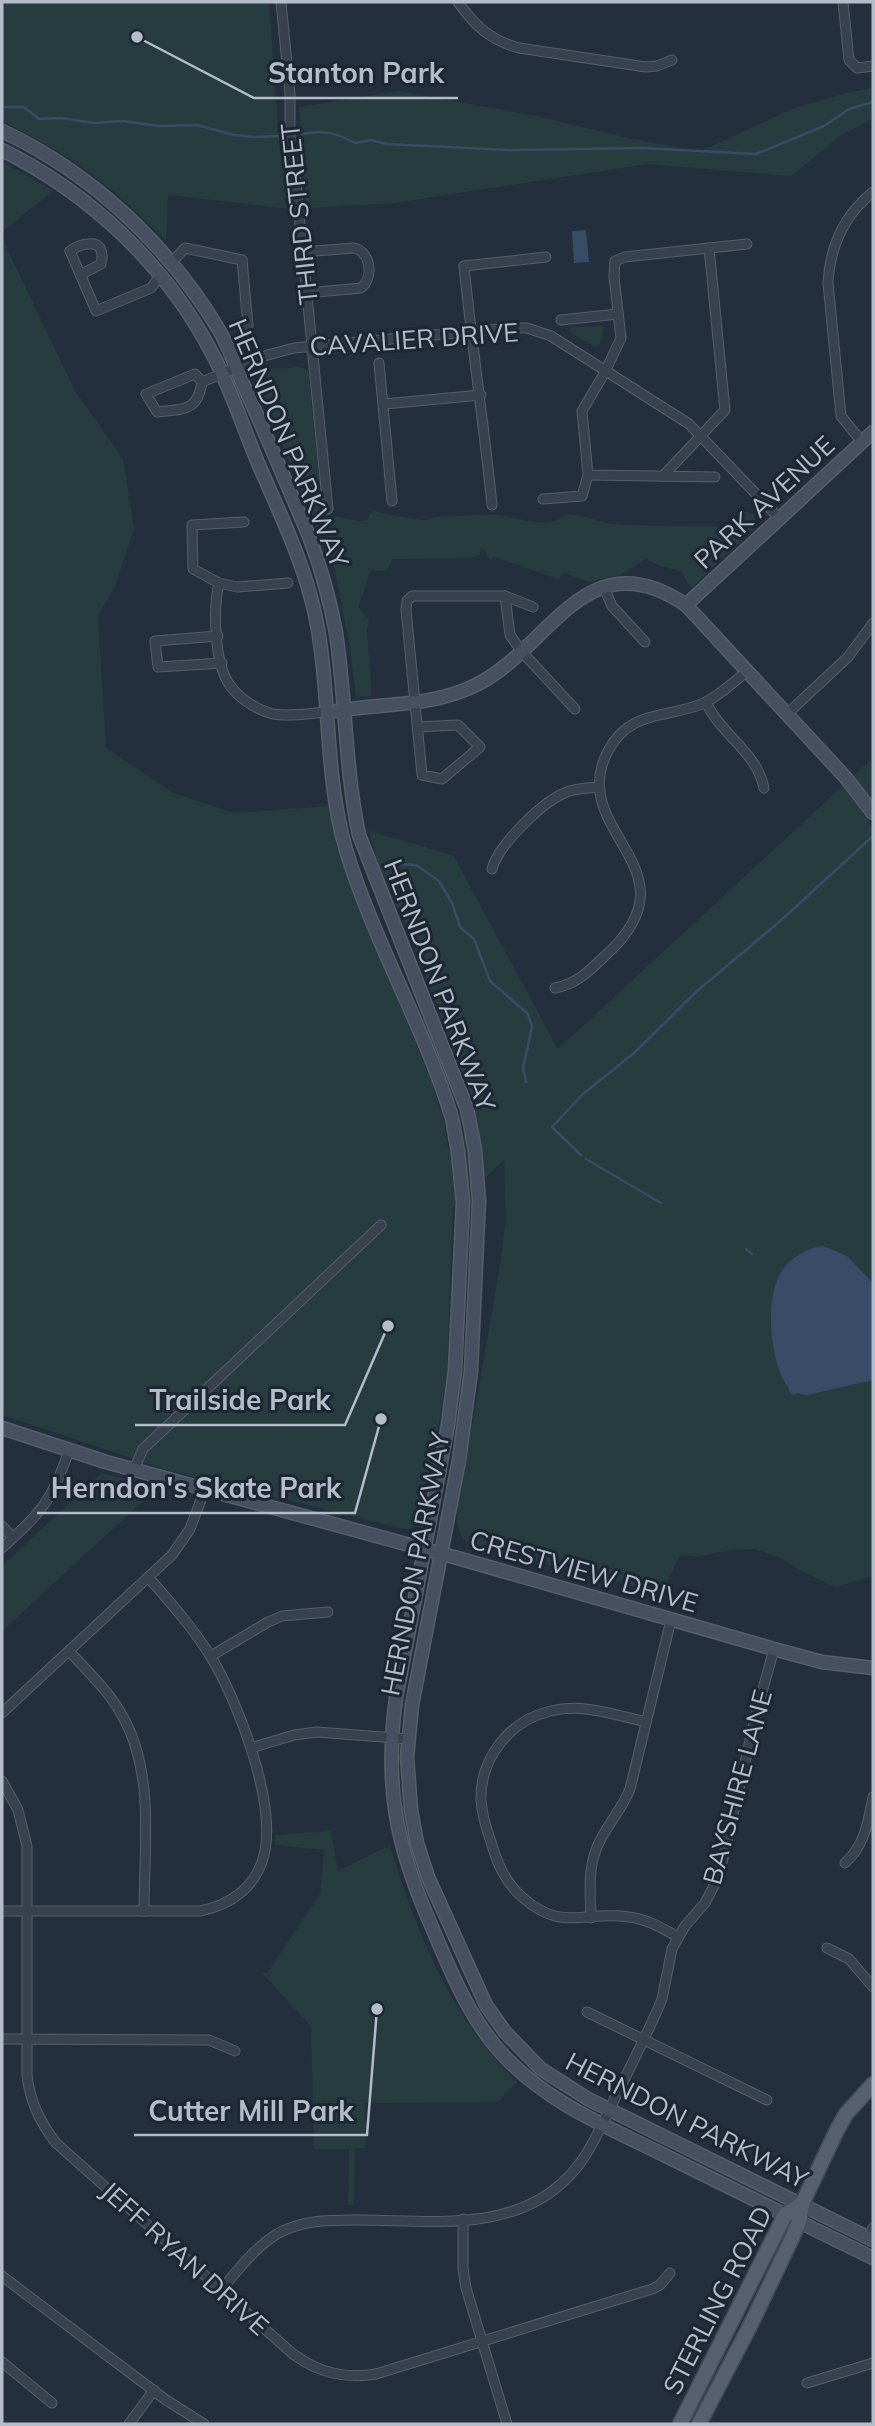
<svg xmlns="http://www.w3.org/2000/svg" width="875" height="2426" viewBox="0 0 875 2426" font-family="Mulish,sans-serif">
<rect width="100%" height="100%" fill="#242f3e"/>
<g fill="#263c3f">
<path d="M2 2H269L280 154 291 209 168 195 166 240C142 217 118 194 92 174 64 153 32 137 2 121Z"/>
<polygon points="873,88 873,119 843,134 791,176 647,164 394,203 306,208 299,107 398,91 537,116 624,137 699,152 794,108 850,92"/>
<polygon points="2,161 53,191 2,232"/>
<path d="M2 238 75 391 123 459 134 529 115 586 98 616 106 748 173 793 234 813 329 806 337 849 432 1083 444 1121 448 1150 477 1124 473 1099 407 928 379 868 369 831 453 855 558 1049 873 758V814L868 822 873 827V1576L836 1587 807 1574 780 1558 755 1549 730 1550 697 1557 680 1555 662 1593 478 1547C460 1541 456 1529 457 1511L499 1271 506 1219 504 1160 453 1208 447 1372 430 1481 421 1520 410 1529H404L167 1470 2 1415Z"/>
<polygon points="603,326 601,343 596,347 570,333 571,327"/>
<path d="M298 366 308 370 323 515C337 515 358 523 368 520L369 515 374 511C390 515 405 518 422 520 427 521 432 517 437 517 458 517 478 514 498 515 517 517 551 531 566 514 582 514 597 522 614 524 654 527 695 526 735 527L744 512 754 514 755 520 751 531 692 587 688 584 681 571 660 566 646 559 620 575 589 582 564 573 558 579 495 557 491 560 487 557 486 550 482 549 479 555 471 558 392 559 390 566 385 571 371 570 358 607 369 619 367 630 372 696 356 697 350 649 335 570 256 383 259 372C272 364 283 372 298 366Z"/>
<polygon points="102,1473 157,1488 2,1631 2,1566"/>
<path d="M331 1831 338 1871 390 1845C414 1928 453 2022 517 2082L498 2102 365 2103 366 2148 355 2149 354 2205H348L349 2149H314L311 2026 262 1973H267L320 1894 324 1850 275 1845V1835Z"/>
</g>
<g fill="#394c67">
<polygon points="586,230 589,262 574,263 572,231"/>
<path d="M823 1246 847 1256 873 1283V1380L807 1395 797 1393 794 1395 789 1392V1388C770 1366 765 1302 779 1276 787 1260 805 1248 823 1246Z"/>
</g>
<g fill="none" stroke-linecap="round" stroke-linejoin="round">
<g stroke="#394c67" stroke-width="2.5">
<polyline points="2,107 24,107 39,119 61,118 94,123 122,121 159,126 197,125 234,135 253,137 280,136"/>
<path d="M301 134C323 130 335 132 355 143L371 140 386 144 509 150 643 148 756 154 824 126 849 109 873 102"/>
<polyline points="385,863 416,865 439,881 452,903 460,927 474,939 490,981 528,1014 532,1027 523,1068 526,1082"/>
<polyline points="581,1155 552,1127 583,1094 634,1053 697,991 778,923 873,836"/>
<polyline points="586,1159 661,1203"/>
<polyline points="746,1249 752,1254"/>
</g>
<g stroke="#565f6c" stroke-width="11">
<g id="street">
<polyline points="281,2 290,94 290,147 296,183 328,509"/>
<path d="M458 2C475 26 490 40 519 48L646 67 657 66 672 60"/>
<polyline points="843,2 849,60 857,68 873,66"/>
<path d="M303 252 354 248C371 252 374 278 361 288L307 293"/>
<polyline points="171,263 185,248 242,260 248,326"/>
<path d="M80 275 101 264C107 238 85 241 70 251L96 311 151 288 160 276"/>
<polyline points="561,320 618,314"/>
<polyline points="379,363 392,501"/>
<path d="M202 382C198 412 182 409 157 412L146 394 195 374 202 382 264 356 294 348 510 328H527L551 336 689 424 780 519"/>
<polyline points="384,404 481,395"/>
<path d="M862 442 841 416 828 283C830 247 844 215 873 192"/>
<polyline points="663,476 725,410 709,248"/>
<polyline points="715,477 588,475 582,411 605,372 621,338 614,277 615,261 625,257 747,244"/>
<polyline points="543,499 582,496 588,475"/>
<path d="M492 505C484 425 472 346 464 266L546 257"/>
<polyline points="219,583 193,569 192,525 244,522"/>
<path d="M288 583 237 587 219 583C213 608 214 661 229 684 238 698 257 710 273 714 291 717 309 713 327 712"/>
<polyline points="604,588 612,606 645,642"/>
<polyline points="505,596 510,635 522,652 575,709"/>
<polyline points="218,636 155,641 158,667 222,663"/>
<path d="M706 702C720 734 757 752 764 788"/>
<polyline points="787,714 848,657 873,623"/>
<polyline points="417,727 458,725 480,747 442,779 422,775 406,610 407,601 412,596 505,596 533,607"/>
<path d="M492 869C498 845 544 800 567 792 577 788 588 788 599 787"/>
<path d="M555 988C578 984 591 969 607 954 700 868 565 832 608 751 630 709 667 719 704 703 720 695 733 683 747 671"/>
<polyline points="134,1469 143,1449 381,1225"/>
<polyline points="2,1526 13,1538"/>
<path d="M2 1548C41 1512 52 1502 69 1450"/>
<path d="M69 1651C88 1672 110 1692 123 1717 155 1774 144 1848 144 1911"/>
<polyline points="211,1656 268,1622 282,1616 328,1612"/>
<polyline points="2,1713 172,1555 190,1529 205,1489"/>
<path d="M646 1722C615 1715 582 1703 551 1711 510 1720 480 1758 481 1800 482 1815 486 1828 491 1842 497 1863 505 1882 522 1897 562 1933 586 1910 629 1917 647 1919 662 1928 678 1937"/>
<polyline points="251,1748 294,1735 317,1732 408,1739"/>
<path d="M2 1781 18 1810 27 1846V2075C30 2102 40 2122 56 2143L293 2354C319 2373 345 2379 376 2374L652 2289 660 2285 670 2273"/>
<path d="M845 1863C865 1845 868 1822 873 1797"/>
<path d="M2 1911H200C231 1905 256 1887 264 1855 277 1803 238 1701 211 1657 193 1628 171 1603 148 1577"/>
<path d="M591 1918C590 1890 587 1862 602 1837 611 1820 623 1807 630 1789L671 1620"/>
<polyline points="827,1948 849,1959 873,1987"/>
<polyline points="587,2012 767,2100"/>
<polyline points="2,2039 209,2040 235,2051"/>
<polyline points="463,2219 463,2269 466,2288 507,2424"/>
<polyline points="868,2238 873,2228"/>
<polyline points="2,2276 166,2400 204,2424"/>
<path d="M221 2290C238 2270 254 2248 277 2234 303 2219 331 2220 360 2220 428 2220 509 2233 563 2182 587 2161 599 2130 613 2102 628 2072 643 2042 657 2011L662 1999 672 1949 685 1926 705 1903 719 1876 756 1714 774 1649"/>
<polyline points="2,2362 52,2403"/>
<polyline points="807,2383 873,2363"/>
<polyline points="129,2424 154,2390"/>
</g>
</g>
<g stroke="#565f6c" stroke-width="15">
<g id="secondary">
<path d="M2 131C92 173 168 245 219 330 229 347 235 366 243 384 266 434 287 485 309 536 321 568 330 600 336 633 346 700 345 769 359 835L467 1109 475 1150 479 1201 471 1371 459 1460 412 1705 407 1757 411 1810 417 1843 428 1877 486 2005 505 2032 541 2069 588 2099 873 2240"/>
<path d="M2 150C91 194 167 266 213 355 231 389 243 427 258 463 280 514 305 564 316 619 331 694 324 775 346 850 374 942 424 1026 452 1118L458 1152 463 1202 455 1370 448 1425 396 1698C384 1785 396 1846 431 1925 451 1972 470 2021 506 2058 550 2104 608 2127 664 2155 733 2189 803 2224 873 2258"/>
<polyline points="686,605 873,432"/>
<path d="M337 711C384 703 430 707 474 686 550 650 585 536 686 605L846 778 873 813"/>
<polyline points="2,1428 106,1462 461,1559 774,1649 822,1662 873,1668"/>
</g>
</g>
<g stroke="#414a57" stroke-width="17">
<g id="primary">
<polyline points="680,2424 785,2215 802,2204"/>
<polyline points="699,2424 751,2324 792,2238 799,2222 802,2204 837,2130 846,2114 873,2084"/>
</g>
</g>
<use href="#street" stroke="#38414e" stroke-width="9"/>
<use href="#secondary" stroke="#465061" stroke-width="12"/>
<use href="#primary" stroke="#56606e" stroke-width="14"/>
</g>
<g text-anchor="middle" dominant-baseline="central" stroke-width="6" stroke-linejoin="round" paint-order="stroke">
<g font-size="26" fill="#b4bcc9" stroke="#1d2633">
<text transform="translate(299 214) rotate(-96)">THIRD STREET</text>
<text transform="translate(414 339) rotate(-4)">CAVALIER DRIVE</text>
<text transform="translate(289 443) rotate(67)">HERNDON PARKWAY</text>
<text transform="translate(764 502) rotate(-43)">PARK AVENUE</text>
<text transform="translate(440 985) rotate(69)">HERNDON PARKWAY</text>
<text transform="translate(415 1564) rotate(-79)">HERNDON PARKWAY</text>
<text transform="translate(584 1571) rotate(16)">CRESTVIEW DRIVE</text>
<text transform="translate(737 1787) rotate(-75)">BAYSHIRE LANE</text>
<text transform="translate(687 2120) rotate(27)">HERNDON PARKWAY</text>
<text transform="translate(185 2258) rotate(42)">JEFF RYAN DRIVE</text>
<text transform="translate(717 2300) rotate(-63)">STERLING ROAD</text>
</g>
</g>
<path fill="none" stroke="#b4bcc9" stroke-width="2.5" d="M137 37L254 98H458M388 1326L345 1425H135M381 1419L355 1513H37M377 2009L367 2135H134"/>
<g fill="#b4bcc9" stroke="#1d2633" stroke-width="2.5">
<circle cx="137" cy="37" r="7"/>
<circle cx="388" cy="1326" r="7"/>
<circle cx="381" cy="1419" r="7"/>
<circle cx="377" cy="2009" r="7"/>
</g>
<g font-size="28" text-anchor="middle" font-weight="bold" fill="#b4bcc9" stroke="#1d2633" stroke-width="6" stroke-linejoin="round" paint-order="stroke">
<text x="356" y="83">Stanton Park</text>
<text x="240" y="1410">Trailside Park</text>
<text x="196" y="1498">Herndon's Skate Park</text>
<text x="251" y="2121">Cutter Mill Park</text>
</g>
<rect width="875" height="2426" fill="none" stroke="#b4bcc9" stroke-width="7"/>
</svg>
